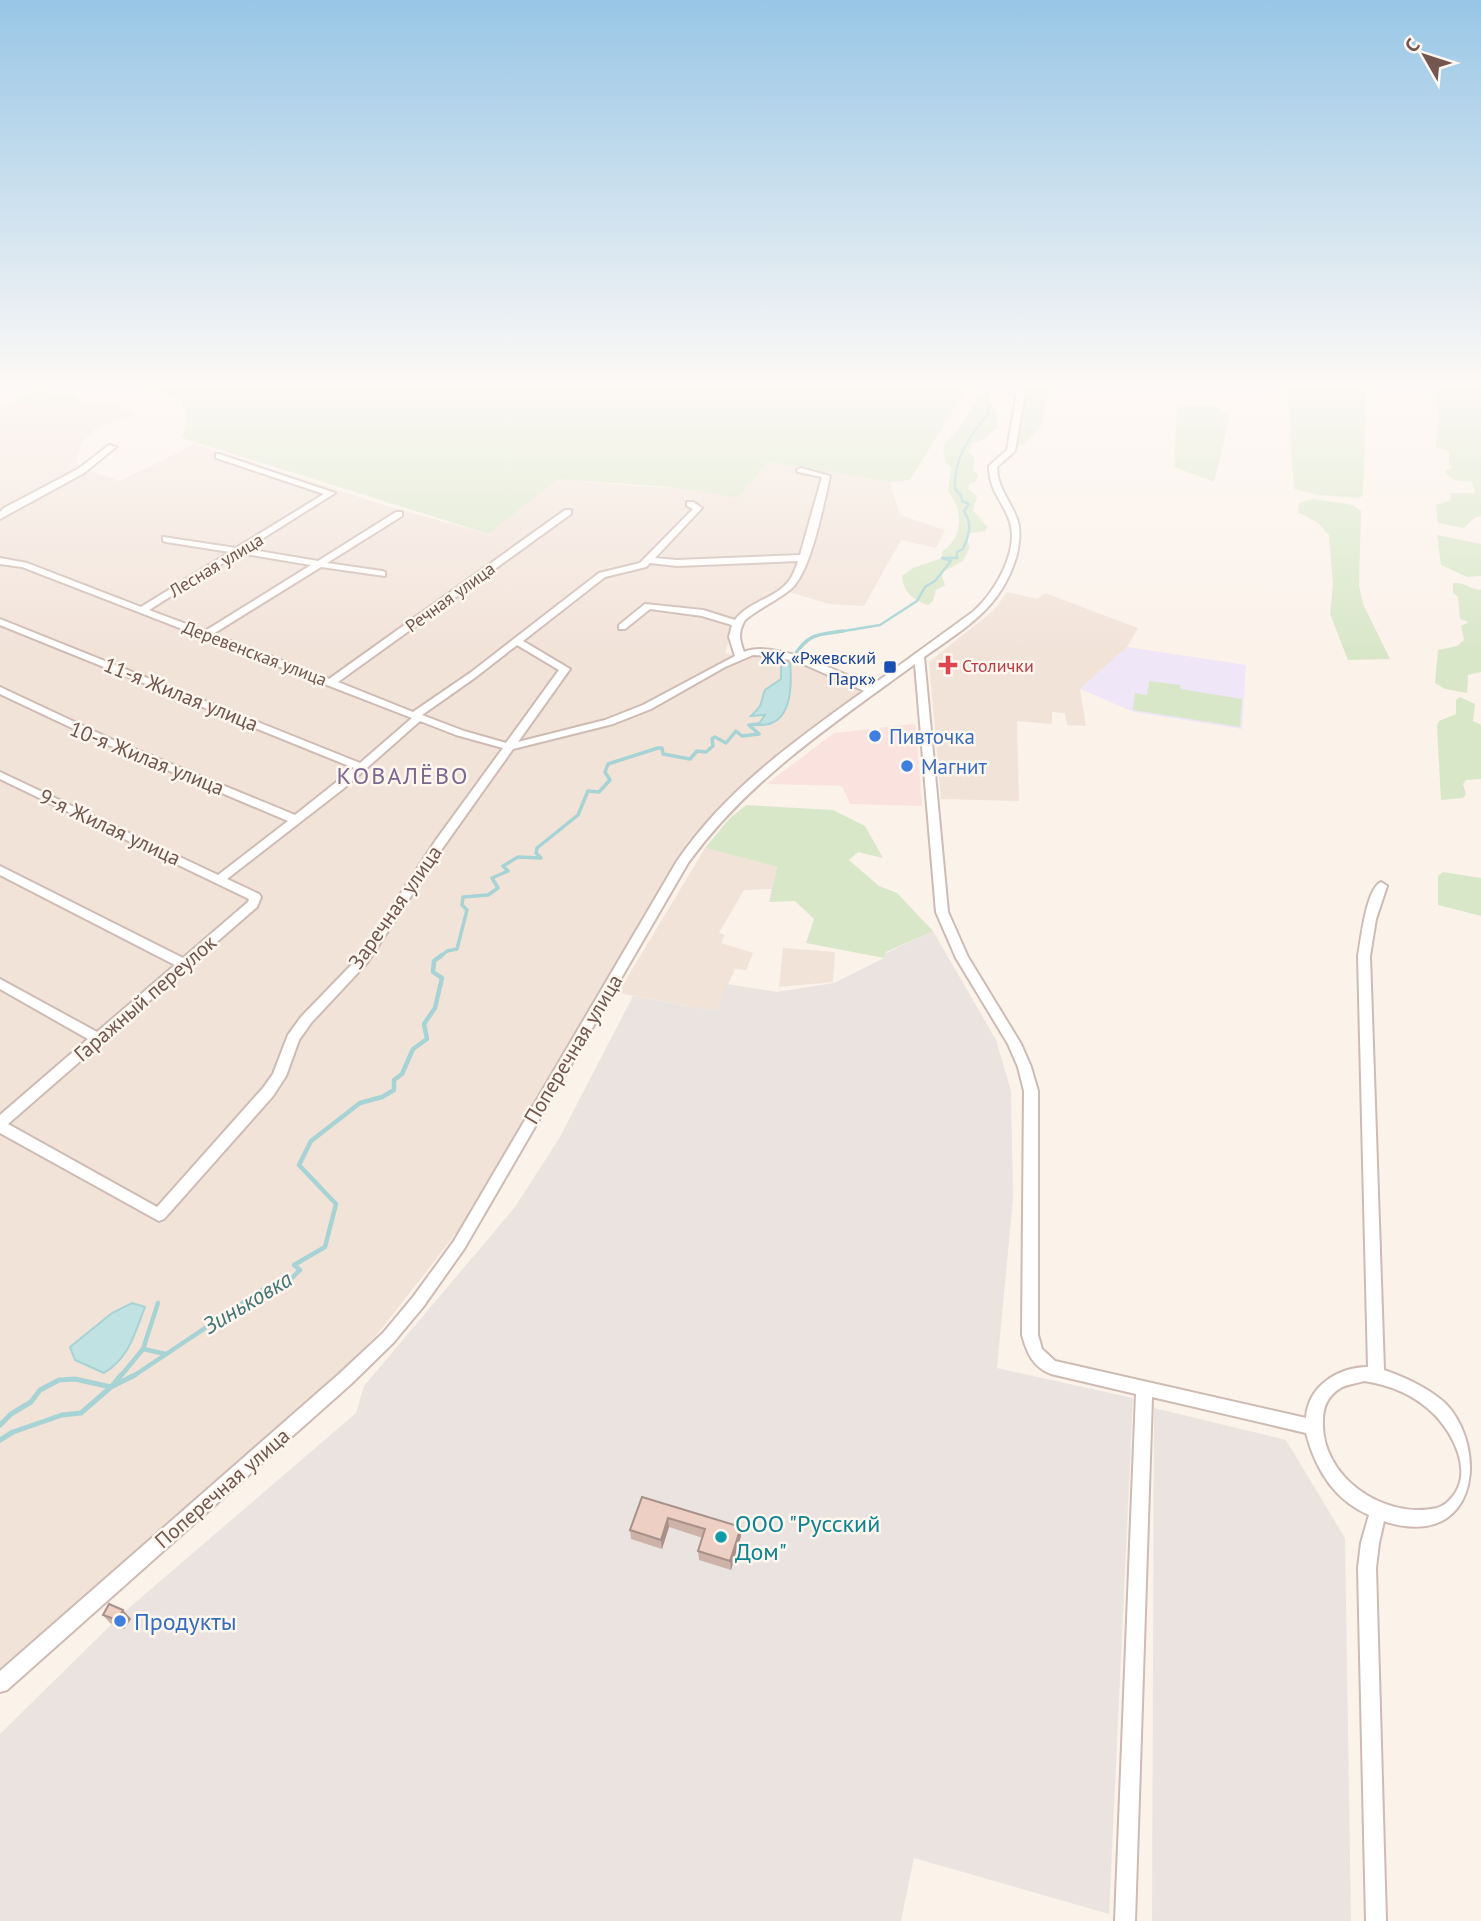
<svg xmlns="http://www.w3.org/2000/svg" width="1481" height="1921" viewBox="0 0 1481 1921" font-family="'PT Sans',sans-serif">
<rect width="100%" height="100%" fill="#fbf2ea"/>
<g fill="#f2e3d9">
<polygon points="33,403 37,409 109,404 122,406 136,414 97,428 82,442 76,462 80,468 120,481 194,444 394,508 489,534 558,479 647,487 690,488 737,498 768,462 890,482 900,515 945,530 936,548 901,540 864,606 829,604 786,591 733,628 725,653 741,658 762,654 789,659 857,689 860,693 753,777 688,841 458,1231 376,1336 304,1406 0,1668 0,407"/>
<polygon points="1007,592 1037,599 1045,593 1138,628 1127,647 1080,689 1086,726 1067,725 1065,713 1052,712 1052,724 1017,721 1019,801 941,799 929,662 994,610"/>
<polygon points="705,848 777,867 772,889 744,890 719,933 725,935 721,943 753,953 746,970 735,969 716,1011 618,993"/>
<polygon points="783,948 835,952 833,982 779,987"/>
</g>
<polygon fill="#fae3df" points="913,724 916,726 922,806 850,804 842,786 767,784 834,733"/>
<g fill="#eae3df">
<polygon points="933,931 996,1040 1011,1091 1013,1199 997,1368 1133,1398 1109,1914 914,1858 901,1921 0,1921 0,1734 122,1614 356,1413 364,1386 515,1207 560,1137 633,996 716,1011 727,984 777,992 834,983 884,958 886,953"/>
<polygon points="1154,1408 1286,1440 1345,1538 1351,1921 1152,1921"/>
</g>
<polygon fill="#efe6f7" points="1127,647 1246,665 1242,729 1134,712 1080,689"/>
<g fill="#d9e7c9">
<path d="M134 382H955L967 388 910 480 890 482 768 462 737 498C678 485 618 484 558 479L489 534 182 438 187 417 180 400Z"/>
<polygon points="1027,382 1060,382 1061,385 1047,394 1042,425 1023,445 1017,445 1016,442"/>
<polygon points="1287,382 1367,382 1363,494 1360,498 1320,495 1294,489"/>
<path d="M1434 382H1481V516L1474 518 1464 528 1438 523 1436 505 1450 501 1451 493H1475L1472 482C1462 481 1450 482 1445 471L1453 467 1449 466V451L1436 448 1438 419Z"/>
<polygon points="38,389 75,397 84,406 37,409 33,403 7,406"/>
<path d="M979 396C994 400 998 413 998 427L983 440 972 443 968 452 975 458 973 471 978 475 976 481 969 485V490L977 496 973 510 987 527 985 531 970 533 967 540 970 547 963 561 941 573 945 585 936 590 933 601 928 605C913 600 903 592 902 576L913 568 942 558V552C963 538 964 511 948 491L951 467 945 462 943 446 959 428Z"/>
<polygon points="1214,405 1230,417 1214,482 1174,467 1177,407"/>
<polygon points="1313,499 1353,505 1361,511 1359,586 1363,604 1390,659 1348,660 1330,614 1333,585 1329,535 1318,523 1298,512 1299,503"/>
<polygon points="1437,535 1481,544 1481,576 1467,577 1441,565"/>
<path d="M1453 583C1465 582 1470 589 1481 590V672L1468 675 1467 693 1445 689 1435 683 1438 650 1457 646 1464 640 1461 626 1469 622 1460 619 1458 597 1453 593Z"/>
<polygon points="1149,681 1180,685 1181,689 1242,699 1240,727 1133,710 1135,693 1147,695"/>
<polygon points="1460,697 1475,704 1473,721 1481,725 1481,779 1466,780 1463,784 1466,794 1463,798 1441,800 1437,726 1439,721 1456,714 1456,700"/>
<polygon points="746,805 833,810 865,826 883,858 858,852 849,860 879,886 897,893 933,931 886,952 884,958 806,943 814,919 795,901 769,902 777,867 705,848 729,819"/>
<polygon points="1443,872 1481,878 1481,916 1438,905 1438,876"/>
</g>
<g fill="#c0e2e3" stroke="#a7d3d4" stroke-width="2">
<path d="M790 660C792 685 793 727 758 725L765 715 751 716C764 703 759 707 765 690L781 679V667Z"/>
<path d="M132 1303 145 1307C135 1333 129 1358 104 1373L75 1360 70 1347 112 1313Z"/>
</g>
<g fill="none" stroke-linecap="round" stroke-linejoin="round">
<path stroke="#a7d3d4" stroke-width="2.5" d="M832 633 880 625 917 601 925 587 935 581 951 561 942 558H957V552L963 549C969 535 973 525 964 511L969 504 962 501 961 495 955 489C953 459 970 435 989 413L986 382"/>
<g stroke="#a7d3d4" stroke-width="3.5">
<path d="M794 656C809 633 817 635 843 631"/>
<polyline points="440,957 447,951 457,949 467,910 462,905 463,897 488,895 498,888 492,878 508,871 503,866 518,857 541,858 536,853 537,848 578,815 588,791 599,792 610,780 605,772 608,764 658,748 662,748 663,754 690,759 697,751 706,752 713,746 712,739 715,737 726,743 736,731 742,736 759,734 749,725 760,724"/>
</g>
<g stroke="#a7d3d4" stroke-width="4.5">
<polyline points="143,1349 166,1354"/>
<polyline points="120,1377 143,1349 158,1303"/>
<polyline points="132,1377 262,1290 289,1281 300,1270 294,1265 325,1247 336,1204 299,1165 311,1141 360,1103 382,1097 394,1090 394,1080 402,1074 413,1049 427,1039 424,1024 435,1008 442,978 433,972 434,961 442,955"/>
</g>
<g stroke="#a7d3d4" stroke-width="5">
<polyline points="0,1425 11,1414 31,1402 40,1390 59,1380 75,1379 111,1387 121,1375"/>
<polyline points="0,1440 13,1432 62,1415 81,1413 111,1387 135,1375"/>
</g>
<g stroke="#cebbb3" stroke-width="4">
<g id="minor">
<path d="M1019 382H1027L1015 451 997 467C997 489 1012 502 1018 522 1021 532 1019 544 1017 554 1002 608 966 627 924 657L948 912 968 957 1021 1044 1031 1067 1038 1091V1335L1042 1349 1055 1361 1306 1418C1308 1386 1338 1367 1368 1367L1358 956C1361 940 1366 889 1381 882L1387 886 1376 919 1370 956 1384 1370C1406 1378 1427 1387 1445 1403 1481 1440 1481 1517 1426 1526 1412 1528 1398 1526 1384 1521L1379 1543 1376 1568 1386 1921H1366L1358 1568 1361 1543 1369 1515C1334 1500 1315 1468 1306 1433L1152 1397 1135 1921H1115L1136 1394 1051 1374C1033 1367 1027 1353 1022 1335L1024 1091 1018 1067 1008 1044 956 958 936 912 915 664C833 724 749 779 688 863L464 1249 423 1307 393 1343 351 1384 7 1690 0 1692V1671L339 1374 383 1333 413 1297 454 1241 677 861C725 790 796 740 864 691L801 663 774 656 753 655 725 667 651 709 613 724 513 749 444 846 367 963 311 1023 299 1040 286 1076 273 1096 164 1219 159 1221 0 1133V1115L88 1039 0 989V979L97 1032 175 965 0 875V866L183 958 248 902 249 899 0 779V772L218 875 288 821 106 744 0 694V687L113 740 295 815 354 768 0 625V619L360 763 412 718 22 567 0 564V558L27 563 141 607 230 552 166 542 163 541V537L236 548 324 494 216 458V454H219L335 493 246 549 318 561 396 512H402V516L327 563 382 571 385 572V576L321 567 213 634 329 679 565 510H571V514L338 682 413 712 470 673 599 573 640 563 693 509 687 506V502H693L702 508 655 558 677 560 800 555 822 477 798 472 797 470 801 468 830 476C824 503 811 572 791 589 777 601 759 608 745 620 738 632 739 639 744 652 775 639 841 673 871 686L974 611C995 592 1019 551 1010 522 1003 501 989 491 989 466L1007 450ZM239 553 311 565 205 631 149 610ZM798 561C796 568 793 575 789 581 775 599 749 601 735 620L703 610 645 604 619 625V629H625L650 609 702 616 732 625 729 637 735 656 643 705 605 720 518 742 570 669 523 641 605 577 646 567 650 563 677 566ZM517 645 559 670 506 743 464 731 422 715 476 677ZM420 721 456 735 503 748 436 840 359 957 301 1017 288 1035 273 1074 263 1088 157 1207 8 1124 257 907 261 897 259 894 227 879 343 789ZM1364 1381C1391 1385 1415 1395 1435 1415 1453 1434 1473 1471 1453 1496 1449 1501 1444 1506 1437 1508 1384 1520 1320 1477 1323 1420 1323 1407 1327 1397 1339 1389 1346 1384 1356 1384 1364 1381Z"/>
<polygon points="109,445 116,447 84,473 0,519 0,512 4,508 78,469"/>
</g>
</g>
<use href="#minor" fill="#fff" fill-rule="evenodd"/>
</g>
<g fill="#cdb2a9">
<polygon points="642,1497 741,1536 731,1570 699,1560 698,1551 703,1538 669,1527 662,1549 631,1539 630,1530"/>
<polygon points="123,1610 131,1619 124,1629 110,1623 103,1615"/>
</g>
<g fill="#a79189">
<polygon points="668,1518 669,1527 662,1549 661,1540"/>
<polygon points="741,1527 741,1536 731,1570 730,1561"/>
<polygon points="123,1610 131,1619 124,1629 117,1620"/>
</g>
<g fill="#eecfc4" stroke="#a79189" stroke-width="2">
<polygon points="642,1497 741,1527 730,1561 698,1551 705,1529 668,1518 661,1540 630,1530"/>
<polygon points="109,1604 123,1610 117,1620 103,1615"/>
</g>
<linearGradient id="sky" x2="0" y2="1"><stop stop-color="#98c6e6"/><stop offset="0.59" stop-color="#fdf9f6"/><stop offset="1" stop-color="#fdf9f6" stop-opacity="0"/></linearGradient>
<rect width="1481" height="651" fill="url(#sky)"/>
<path fill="#e0444e" stroke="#fdf7f0" stroke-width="2.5" d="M944.5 654.5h7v7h7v7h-7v7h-7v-7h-7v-7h7z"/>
<rect fill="#1a4fb4" stroke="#fdf7f0" stroke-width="2.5" x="883" y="660" width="14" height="14" rx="3.5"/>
<g fill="#3f7fe0" stroke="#fdf7f0" stroke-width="2.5">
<circle cx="875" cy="736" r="7"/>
<circle cx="907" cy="766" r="7"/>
<circle cx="120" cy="1621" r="7"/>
</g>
<circle fill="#0f9aa8" stroke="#fdf7f0" stroke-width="2.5" cx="721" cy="1537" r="7"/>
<g text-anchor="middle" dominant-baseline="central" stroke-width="5" stroke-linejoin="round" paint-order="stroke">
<g font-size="18" fill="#73574f" stroke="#fdf7f0">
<text transform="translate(216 565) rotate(-31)">Лесная улица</text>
<text transform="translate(450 597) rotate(-36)">Речная улица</text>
<text transform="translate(255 653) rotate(21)">Деревенская улица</text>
</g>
<g font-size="18" fill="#164399" stroke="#fdf7f0" text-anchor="end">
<text x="876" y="657">ЖК «Ржевский<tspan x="876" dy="21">Парк»</tspan></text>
</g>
<g font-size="18" fill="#be3a42" stroke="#fdf7f0" text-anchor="start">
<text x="962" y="665">Столички</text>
</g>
<g font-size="21" fill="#73574f" stroke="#fdf7f0">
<text transform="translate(181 694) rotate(22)">11-я Жилая улица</text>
<text transform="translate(147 758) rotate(22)">10-я Жилая улица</text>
<text transform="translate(110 827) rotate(25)">9-я Жилая улица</text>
<text transform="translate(395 907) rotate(-55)">Заречная улица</text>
<text transform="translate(145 998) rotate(-41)">Гаражный переулок</text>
<text transform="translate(573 1049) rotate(-59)">Поперечная улица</text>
<text transform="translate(222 1488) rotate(-41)">Поперечная улица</text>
</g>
<g font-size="21" fill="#366cbe" stroke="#fdf7f0" text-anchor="start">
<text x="889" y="736">Пивточка</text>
<text x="921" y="766">Магнит</text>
</g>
<g font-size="23" font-style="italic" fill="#447576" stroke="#fdf7f0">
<text transform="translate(247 1302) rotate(-31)">Зиньковка</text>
</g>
<g font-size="24" letter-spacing="2" fill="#7c678f" stroke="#fdf7f0">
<text x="403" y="775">КОВАЛЁВО</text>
</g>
<g font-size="24" fill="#0d838f" stroke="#fdf7f0" text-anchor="start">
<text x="735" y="1523">ООО "Русский<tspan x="735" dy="28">Дом"</tspan></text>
</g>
<g font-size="24" fill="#366cbe" stroke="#fdf7f0" text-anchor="start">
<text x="134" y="1621">Продукты</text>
</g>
</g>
<g transform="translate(1425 56) rotate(309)" stroke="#fdf7f0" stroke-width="5" paint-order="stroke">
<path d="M0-5L12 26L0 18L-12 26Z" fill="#73574f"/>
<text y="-10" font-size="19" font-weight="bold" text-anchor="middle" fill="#73574f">С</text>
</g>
</svg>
